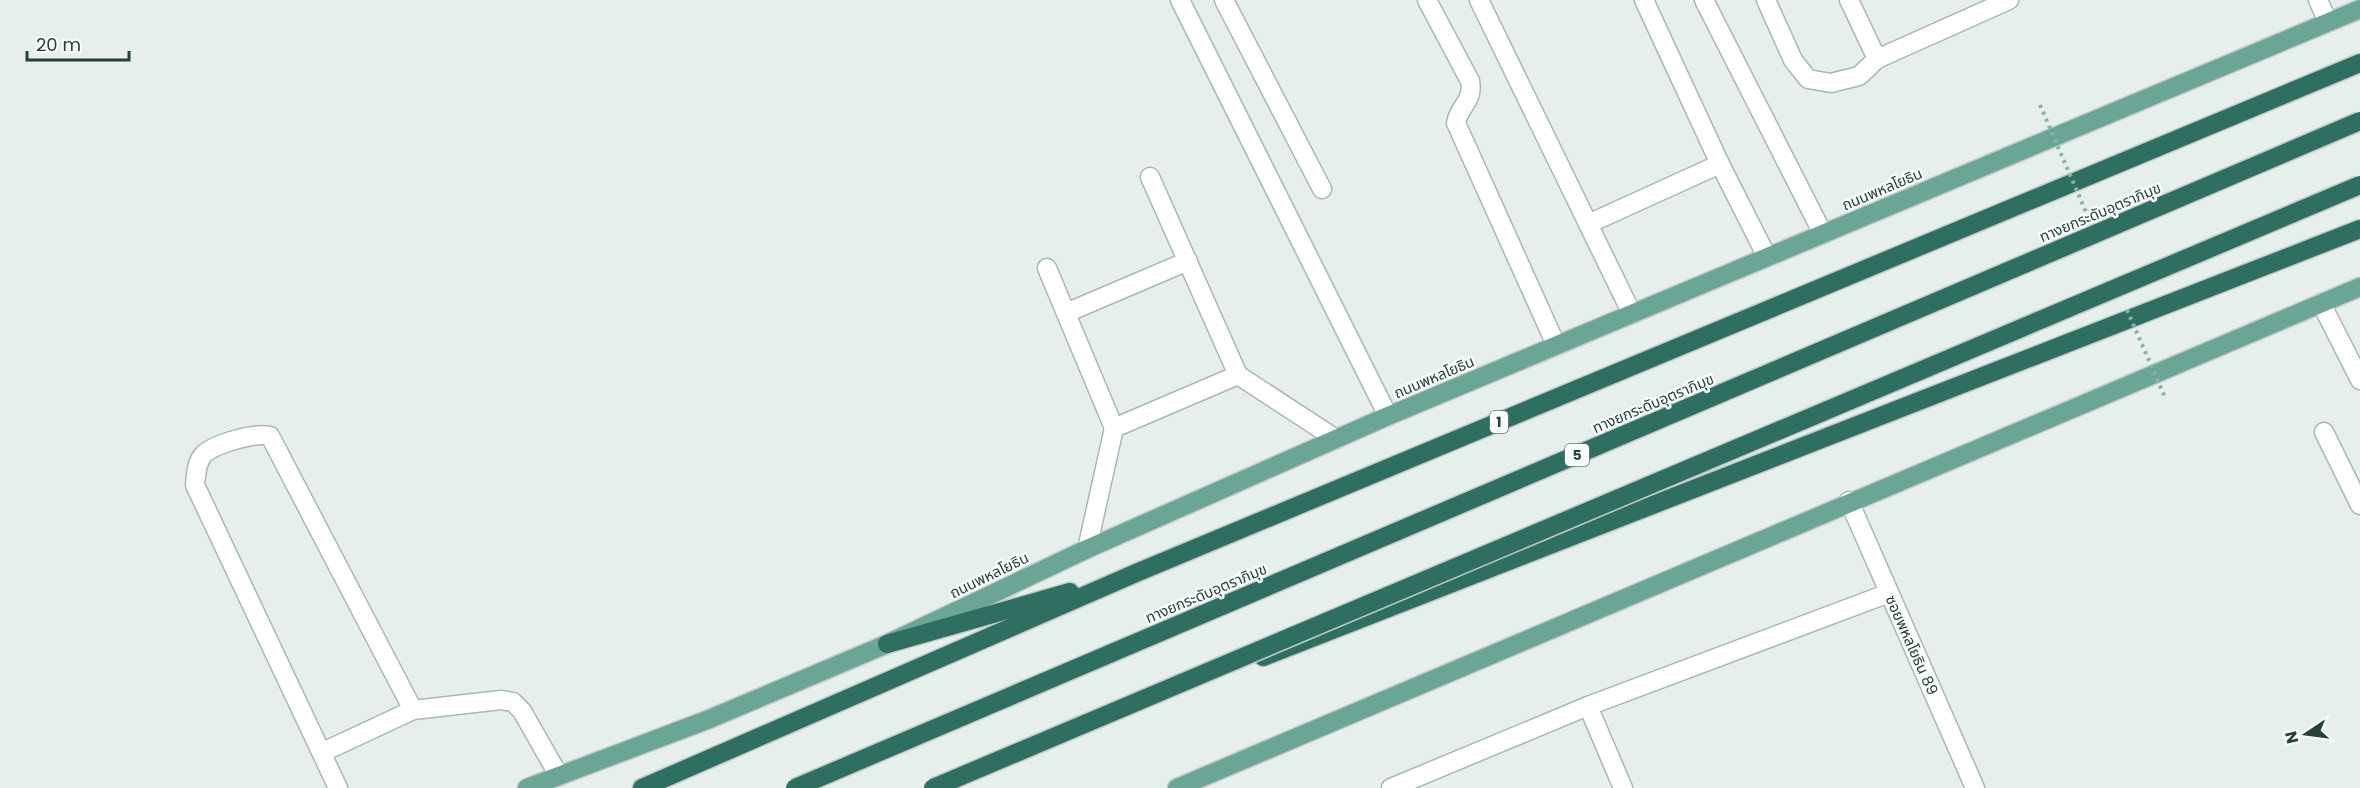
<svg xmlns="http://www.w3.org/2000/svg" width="2360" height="788" viewBox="0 0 2360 788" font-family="Poppins,'Noto Sans Thai',sans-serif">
<rect width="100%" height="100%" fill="#e6efeb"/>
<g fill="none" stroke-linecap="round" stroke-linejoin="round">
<g stroke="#a8b8b2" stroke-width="21">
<g id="minor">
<polyline points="1180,0 1388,416"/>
<polyline points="1224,0 1322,189"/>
<path d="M1427 0 1470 81C1474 101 1459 106 1456 123L1556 345"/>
<polyline points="1479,0 1632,314"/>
<polyline points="1644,0 1720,164 1767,257"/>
<polyline points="1704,0 1823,234"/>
<polyline points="1766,0 1793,60 1808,79 1831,83 1859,76 1877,59 2009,0"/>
<polyline points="1849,0 1877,59"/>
<polyline points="2318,0 2328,22"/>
<polyline points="1150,177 1238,375"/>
<polyline points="1588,224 1720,164"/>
<polyline points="1047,268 1114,428"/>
<polyline points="2321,303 2360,380"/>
<polyline points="1066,313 1188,261"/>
<polyline points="2324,432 2360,505"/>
<polyline points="1849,501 1975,788"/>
<polyline points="1087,549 1114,428 1238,375 1336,439"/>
<polyline points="1588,706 1623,788"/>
<polyline points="323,752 413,710 501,700 513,702 522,711 559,776"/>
<path d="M338 788 195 485C196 476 196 462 204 454 215 444 255 432 270 436L413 710"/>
<polyline points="1391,788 1588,706 1889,593"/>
</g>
</g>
<g stroke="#c2cac8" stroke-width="21">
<g id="major">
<polyline points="527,788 707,720 887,644 1087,549 1388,416 2360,9"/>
<polyline points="1177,788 2360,287"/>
</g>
</g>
<g stroke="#c2cac8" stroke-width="21">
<g id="highway">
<polyline points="887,644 1070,592"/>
<polyline points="1263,657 2360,229"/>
<polyline points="642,788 1136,573 2360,63"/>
</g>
</g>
<use href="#minor" stroke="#fff" stroke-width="18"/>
<use href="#major" stroke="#6aa596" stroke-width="18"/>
<use href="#highway" stroke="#2f6f62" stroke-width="18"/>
<g stroke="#c2cac8" stroke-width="21" stroke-linecap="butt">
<g id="highway-bridge">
<polyline points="795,788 2360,121"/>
<polyline points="933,788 2360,185"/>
</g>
</g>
<g stroke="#86b3a5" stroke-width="4" stroke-dasharray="3 4.5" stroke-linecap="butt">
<polyline points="2040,105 2086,212"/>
<polyline points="2127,310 2165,397"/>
</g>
<use href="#highway-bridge" stroke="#2f6f62" stroke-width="18"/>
</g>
<g text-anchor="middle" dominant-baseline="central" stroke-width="5" stroke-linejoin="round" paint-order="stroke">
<g fill="#f7fbf9" stroke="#637a73" stroke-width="1.5">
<rect x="1490" y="411" width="18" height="22" rx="4.5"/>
<rect x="1565" y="444" width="24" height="22" rx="4.5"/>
</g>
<g font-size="14" font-weight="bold" fill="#24423a">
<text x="1499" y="422">1</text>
<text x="1577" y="455">5</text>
</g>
<g font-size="15" fill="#24423a" stroke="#f7fbf9">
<text transform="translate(1882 189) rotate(-23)">ถนนพหลโยธิน</text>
<text transform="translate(2100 212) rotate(-23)">ทางยกระดับอุตราภิมุข</text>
<text transform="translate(1434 377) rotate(-23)">ถนนพหลโยธิน</text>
<text transform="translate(1653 403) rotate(-23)">ทางยกระดับอุตราภิมุข</text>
<text transform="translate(989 575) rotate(-26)">ถนนพหลโยธิน</text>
<text transform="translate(1206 593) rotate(-23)">ทางยกระดับอุตราภิมุข</text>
<text transform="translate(1912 645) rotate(66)">ซอยพหลโยธิน 89</text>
</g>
</g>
<g transform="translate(2306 734) rotate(257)" stroke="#f7fbf9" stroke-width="4.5" paint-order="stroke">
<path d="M0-4.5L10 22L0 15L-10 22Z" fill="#24423a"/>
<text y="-9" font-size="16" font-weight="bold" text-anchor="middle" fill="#24423a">N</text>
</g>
<path d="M27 51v9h102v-9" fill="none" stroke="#24423a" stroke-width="3"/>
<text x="36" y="51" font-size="18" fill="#24423a" stroke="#f7fbf9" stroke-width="4.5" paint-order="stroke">20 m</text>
</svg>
